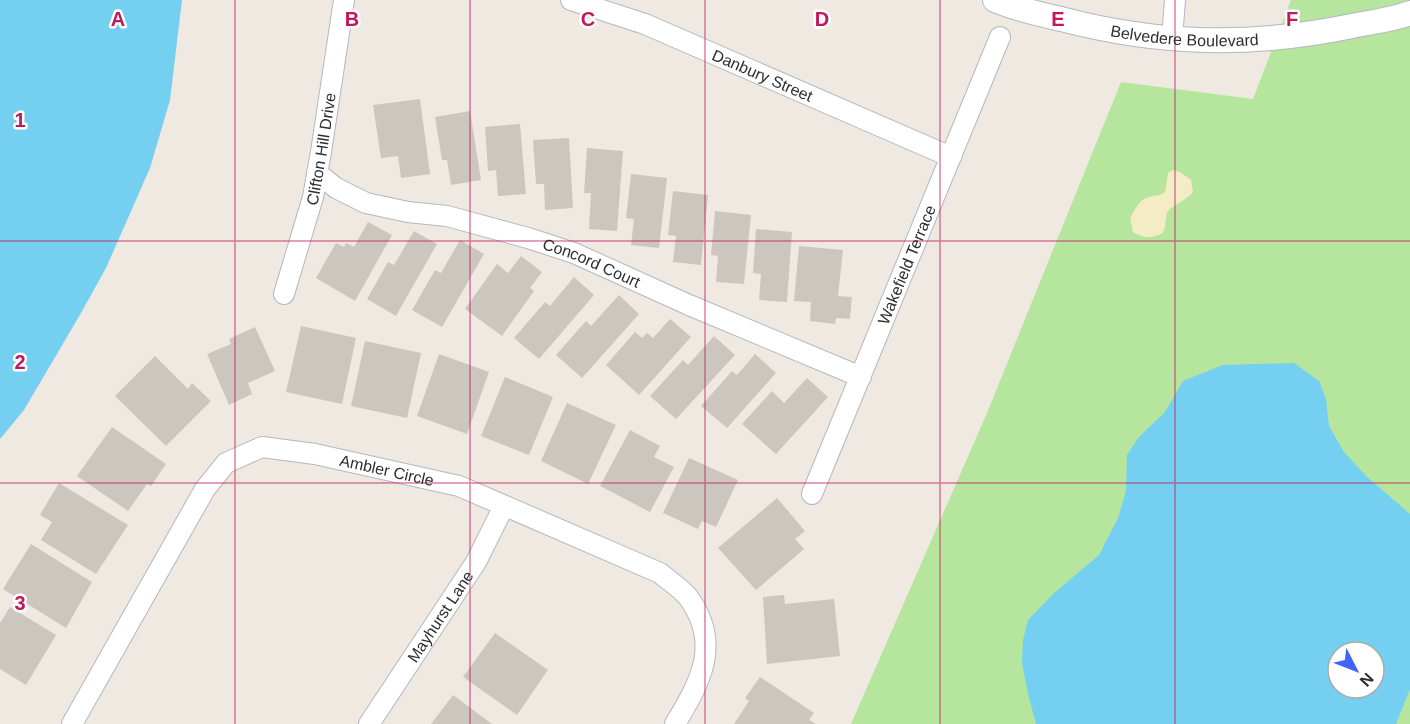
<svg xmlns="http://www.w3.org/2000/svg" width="1410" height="724" viewBox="0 0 1410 724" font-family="Arial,sans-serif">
<rect width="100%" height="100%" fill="#efe9e1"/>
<path fill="#b6e59e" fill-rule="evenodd" d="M1291 0H1410V724H851L987 413 1121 82 1253 99ZM1338 652H1374V688H1338Z"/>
<path fill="#f3ecc5" d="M1173 170 1180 172 1191 180 1193 192C1186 201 1170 206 1167 213 1165 220 1166 226 1163 233 1152 238 1144 239 1133 232L1130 218C1134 212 1138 201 1146 198 1153 195 1159 197 1165 192L1168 173Z"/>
<g fill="#75cff0" fill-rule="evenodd">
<polygon points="0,0 182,0 170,100 150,168 106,268 81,313 24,410 0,439"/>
<path d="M1294 363 1319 381 1326 399 1329 426 1344 452 1366 476 1410 514V689L1396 724H1036L1028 694 1022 663 1023 640 1028 620 1053 594 1099 555 1118 518 1126 491 1127 455 1139 437 1165 412 1183 381 1223 365ZM1338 652H1374V688H1338Z"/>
</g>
<g fill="#cbc7bf">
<polygon points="420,99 430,174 401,178 398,156 381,158 373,105"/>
<polygon points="470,111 481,180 451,185 447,160 442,160 435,117"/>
<polygon points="520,124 526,194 498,196 496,170 488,171 485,127"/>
<polygon points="569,138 573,208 545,210 544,184 536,184 533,140"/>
<polygon points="587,148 623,151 617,231 589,229 591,193 584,193"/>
<polygon points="631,174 667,178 659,248 631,245 634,219 626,218"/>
<polygon points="673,191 708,195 701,265 673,262 676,236 668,235"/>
<polygon points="715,211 751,215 744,284 716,282 718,256 711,255"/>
<polygon points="368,222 392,235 355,301 316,278 336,243 344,247 346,243 354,247"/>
<polygon points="756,229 792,232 787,302 759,300 761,274 753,273"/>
<polygon points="414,231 437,244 396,316 367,299 388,262 394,265"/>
<polygon points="460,240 484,254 442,327 412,310 435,270 441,273"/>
<polygon points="799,246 843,250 838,296 852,297 850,319 836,318 835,324 810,321 811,302 794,301"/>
<polygon points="521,256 542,272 530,288 534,291 502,336 465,309 497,264 508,273"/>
<polygon points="574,277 594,295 539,359 514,338 545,302 550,306"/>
<polygon points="619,295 639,314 582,378 556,355 586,321 591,326"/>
<polygon points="670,319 691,337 639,395 606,365 635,332 642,338 647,333 653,338"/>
<polygon points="301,326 356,338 342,404 286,392"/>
<polygon points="255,327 275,371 248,383 252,394 229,405 207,354 231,344 229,339"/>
<polygon points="714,336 735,355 676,419 650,396 683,360 688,365"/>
<polygon points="365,341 421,353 407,418 351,406"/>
<polygon points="439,354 489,372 467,434 417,416"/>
<polygon points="755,354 776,373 727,428 701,406 732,371 737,375"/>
<polygon points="155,356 188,389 192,383 211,401 166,446 115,396"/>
<polygon points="505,377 553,397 529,455 481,436"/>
<polygon points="807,378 828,397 776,454 742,424 772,391 784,403"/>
<polygon points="567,403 616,425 588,484 541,461"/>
<polygon points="112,427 166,464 151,486 147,484 128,511 77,476"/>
<polygon points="630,430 660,446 654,457 674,467 650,512 600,486"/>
<polygon points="689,458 738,480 716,527 702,521 698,529 663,513"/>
<polygon points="59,483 128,525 96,574 41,540 52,522 40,515"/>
<polygon points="777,498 805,531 795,539 804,549 756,590 718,548"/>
<polygon points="31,544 92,582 66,628 3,589"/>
<polygon points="784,595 785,604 834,599 840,656 767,664 763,597"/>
<polygon points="10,607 56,635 26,685 0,669 0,623"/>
<polygon points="495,633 548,670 517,715 463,677"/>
<polygon points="760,677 814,713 809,720 816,724 734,724 749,701 745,698"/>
<polygon points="453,695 492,724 431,724"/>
</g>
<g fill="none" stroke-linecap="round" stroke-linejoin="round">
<g stroke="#b4b7c1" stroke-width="22">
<g id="minor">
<path id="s1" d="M571 0 645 24 951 157"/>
<polyline points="1172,39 1175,0"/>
<path id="s2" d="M317 173 336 188 366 203 408 212 447 216 528 238 574 253 689 305 861 377"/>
<path id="s3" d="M284 294 313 197 321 152 344 0"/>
<path id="s4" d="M812 494 1000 37"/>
<path id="s5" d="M72 724 205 489 226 463 262 447 315 454 459 486 660 573C669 581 681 588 688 597 722 643 701 681 675 724"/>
<path id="s6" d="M369 724 476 562 504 506"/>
</g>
</g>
<g stroke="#b4b7c1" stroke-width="26">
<g id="tertiary">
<path id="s7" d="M995 0C1016 9 1038 14 1061 19 1160 45 1251 47 1352 26 1371 22 1392 20 1410 13"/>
</g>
</g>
<use href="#minor" stroke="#fff" stroke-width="20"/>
<use href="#tertiary" stroke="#fff" stroke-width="24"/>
</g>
<path fill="none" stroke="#c2185b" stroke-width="1.5" stroke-opacity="0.55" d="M235 0V724M470 0V724M705 0V724M940 0V724M1175 0V724M0 241H1410M0 483H1410"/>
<g text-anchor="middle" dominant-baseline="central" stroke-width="5" stroke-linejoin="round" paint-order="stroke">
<g font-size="16" fill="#2e2e2e" stroke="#fff">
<text stroke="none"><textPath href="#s7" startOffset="194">Belvedere Boulevard</textPath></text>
<text stroke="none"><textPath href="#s1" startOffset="206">Danbury Street</textPath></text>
<text stroke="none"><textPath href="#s3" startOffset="150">Clifton Hill Drive</textPath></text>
<text stroke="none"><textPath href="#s2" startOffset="292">Concord Court</textPath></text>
<text stroke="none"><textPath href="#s4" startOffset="248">Wakefield Terrace</textPath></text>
<text stroke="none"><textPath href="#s5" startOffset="470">Ambler Circle</textPath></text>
<text stroke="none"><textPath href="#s6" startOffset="129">Mayhurst Lane</textPath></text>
</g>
</g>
<g font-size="20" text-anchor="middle" font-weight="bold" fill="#c2185b" stroke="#fff" stroke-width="5" stroke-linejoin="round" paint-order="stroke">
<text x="118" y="26">A</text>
<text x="352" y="26">B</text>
<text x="588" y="26">C</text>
<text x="822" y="26">D</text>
<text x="1058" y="26">E</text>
<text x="1292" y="26">F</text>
<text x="20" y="127">1</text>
<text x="20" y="369">2</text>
<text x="20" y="610">3</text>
</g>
<g transform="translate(1356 670) rotate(132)"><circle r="28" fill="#ffffff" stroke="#ababab" stroke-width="1.5"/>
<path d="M0-4.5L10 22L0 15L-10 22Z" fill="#4264fb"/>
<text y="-9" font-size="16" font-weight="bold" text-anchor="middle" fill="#2e2e2e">N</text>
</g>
</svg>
